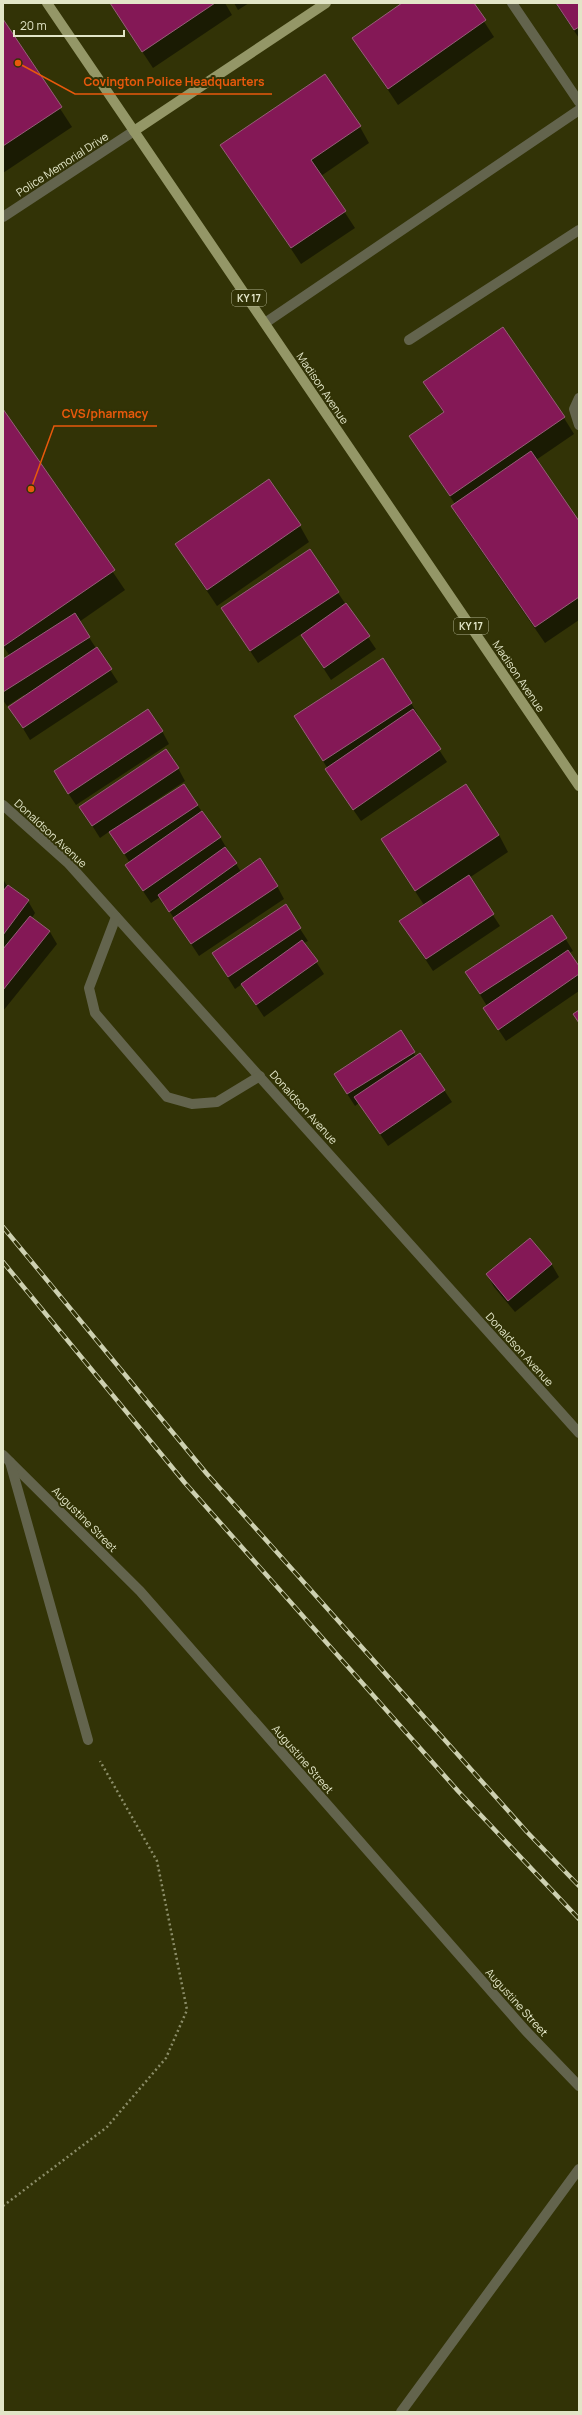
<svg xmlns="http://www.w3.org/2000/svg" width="582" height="2415" viewBox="0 0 582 2415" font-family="Manrope,sans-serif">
<rect width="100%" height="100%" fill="#323306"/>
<g fill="#0007">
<polygon points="110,3 225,3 232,15 153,68"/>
<polygon points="234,3 249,3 238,10"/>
<polygon points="404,3 472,3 494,37 398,105 353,38"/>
<polygon points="555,3 579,3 579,38"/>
<polygon points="3,21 72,127 3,173"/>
<polygon points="360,127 369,143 321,176 355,228 301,264 222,145"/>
<polygon points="425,383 564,418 574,434 536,460 579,523 579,620 545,643 462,523 452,506 455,504 410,436 444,413"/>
<polygon points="3,410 125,590 79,622 118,682 30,740 10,707 25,696 24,695 7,706 3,700 3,660 10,656 3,646"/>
<polygon points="300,526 309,542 217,606 176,545"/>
<polygon points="309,550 376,649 331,680 301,634 258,663 230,620"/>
<polygon points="411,703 418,715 417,716 447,762 361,821 334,782 328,769 295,717"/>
<polygon points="162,731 169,744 76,805 62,784"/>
<polygon points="178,768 185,781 140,811 141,813 183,785 220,837 241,872 277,886 284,899 199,956 160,897 151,903 126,866 130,863 110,831 100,838 81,808"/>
<polygon points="499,835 508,852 469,878 500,926 433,971 408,933 424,905 382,840"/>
<polygon points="3,879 7,886 28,901 35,913 32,918 50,932 57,944 3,1011"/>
<polygon points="285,906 308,941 304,943 324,974 264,1017 242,984 235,989 213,954"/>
<polygon points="552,917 573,951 569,953 579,968 579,991 506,1041 484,1008 487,1006 466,972"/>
<polygon points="401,1032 416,1057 444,1090 452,1102 388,1146 359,1103 355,1106 342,1086"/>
<polygon points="530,1239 552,1265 559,1277 515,1312 494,1287 487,1274"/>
</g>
<g fill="#841856" stroke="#965f78">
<polygon points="110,3 215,3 142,52"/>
<polygon points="402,3 474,3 486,20 388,89 352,38"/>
<polygon points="556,3 579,3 579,27 574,30"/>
<polygon points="3,19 62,107 3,146"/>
<polygon points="325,74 361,126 311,160 346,211 291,248 220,145"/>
<polygon points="503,327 565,417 450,496 409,436 444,412 423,382"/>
<polygon points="3,409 115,570 4,646 3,645"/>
<polygon points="531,451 579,521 579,597 535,627 451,506"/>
<polygon points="269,479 301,525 207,590 175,544"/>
<polygon points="310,549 339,592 250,651 221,608"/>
<polygon points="346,603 370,636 324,668 301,635"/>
<polygon points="75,613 90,637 3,692 3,659"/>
<polygon points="97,647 112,669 23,728 8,707"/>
<polygon points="383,658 412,703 323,761 294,716"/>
<polygon points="148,709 163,731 68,794 54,771"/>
<polygon points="413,709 441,749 353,810 325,769"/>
<polygon points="166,749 179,768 92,826 79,807"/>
<polygon points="184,784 198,805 124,854 109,832"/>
<polygon points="466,784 499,835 415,891 381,839"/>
<polygon points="202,811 221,837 143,891 125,865"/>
<polygon points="225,847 237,863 169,912 158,895"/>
<polygon points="260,858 278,886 191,944 173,918"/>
<polygon points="469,875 494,914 426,959 399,921"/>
<polygon points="8,885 29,900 3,935 3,891"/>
<polygon points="286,904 301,928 228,977 212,953"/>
<polygon points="552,915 567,938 480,994 465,972"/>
<polygon points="30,916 50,931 3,990 3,949"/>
<polygon points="302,940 318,961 256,1005 241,984"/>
<polygon points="568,950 579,966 579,974 498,1030 483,1008"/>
<polygon points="579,1010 579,1023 573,1014"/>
<polygon points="401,1030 415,1052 347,1094 334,1074"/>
<polygon points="420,1053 445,1090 380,1134 354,1097"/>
<polygon points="530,1238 552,1264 508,1301 486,1274"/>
</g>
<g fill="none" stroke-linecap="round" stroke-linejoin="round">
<polyline stroke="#8b8d68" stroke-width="2.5" stroke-dasharray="2 3" stroke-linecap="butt" points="3,2206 107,2127 166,2058 187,2010 157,1861 100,1761"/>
<g stroke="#63644d" stroke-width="10">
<polyline points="512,3 579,102"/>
<polyline points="3,217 134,131"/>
<polyline points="265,323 579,110"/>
<polyline points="409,340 579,230"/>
<polyline points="579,398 574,409 579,425"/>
<polyline points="3,805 68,863 579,1433"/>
<polyline points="116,917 89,988 95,1013 167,1097 192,1104 217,1102 260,1076"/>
<polyline points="3,1455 140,1591 526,2031 579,2086"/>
<polyline points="10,1462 88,1740"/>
<polyline points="401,2412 579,2169"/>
</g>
<g stroke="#949767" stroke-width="10">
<polyline points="47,3 579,786"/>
<polyline points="134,131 326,3"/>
</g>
<g stroke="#cdd0b0" stroke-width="4.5">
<g id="rail">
<polyline points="3,1227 207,1474 527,1832 579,1886"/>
<polyline points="3,1262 185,1483 458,1791 579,1919"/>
</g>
</g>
<use href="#rail" stroke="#323306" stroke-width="3" stroke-dasharray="9" stroke-linecap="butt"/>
</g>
<g text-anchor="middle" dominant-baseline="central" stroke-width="4" stroke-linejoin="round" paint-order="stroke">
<g fill="#323306" stroke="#adb08d" stroke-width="1">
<rect x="232" y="290" width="34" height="16" rx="3"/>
<rect x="454" y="618" width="34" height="16" rx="3"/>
</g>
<g font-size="10" font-weight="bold" fill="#e2e5c7">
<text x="249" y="298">KY 17</text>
<text x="471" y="626">KY 17</text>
</g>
<g font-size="11" fill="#e2e5c7" stroke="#323306">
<text transform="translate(62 164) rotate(-33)">Police Memorial Drive</text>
<text transform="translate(323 388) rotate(56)">Madison Avenue</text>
<text transform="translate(519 676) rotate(56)">Madison Avenue</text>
<text transform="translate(51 833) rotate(43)">Donaldson Avenue</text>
<text transform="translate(304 1107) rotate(48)">Donaldson Avenue</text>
<text transform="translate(520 1349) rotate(48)">Donaldson Avenue</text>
<text transform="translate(85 1519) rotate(45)">Augustine Street</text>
<text transform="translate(303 1759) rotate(49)">Augustine Street</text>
<text transform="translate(517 2002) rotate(48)">Augustine Street</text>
</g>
</g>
<path fill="none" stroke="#e8590c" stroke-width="1.5" d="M18 63L75 94H272M31 489L54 426H157"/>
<g fill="#e8590c" stroke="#323306" stroke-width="1.5">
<circle cx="18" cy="63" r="4"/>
<circle cx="31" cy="489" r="4"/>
</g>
<g font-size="12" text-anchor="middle" font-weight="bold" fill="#e8590c" stroke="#323306" stroke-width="4" stroke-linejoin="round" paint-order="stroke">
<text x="174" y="86">Covington Police Headquarters</text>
<text x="105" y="418">CVS/pharmacy</text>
</g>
<rect width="582" height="2415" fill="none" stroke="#e2e5c7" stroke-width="8"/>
<path d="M14 30v6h110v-6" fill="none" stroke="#e2e5c7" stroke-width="2"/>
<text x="20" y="30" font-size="12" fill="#e2e5c7" stroke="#323306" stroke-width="3" paint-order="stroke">20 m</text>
</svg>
